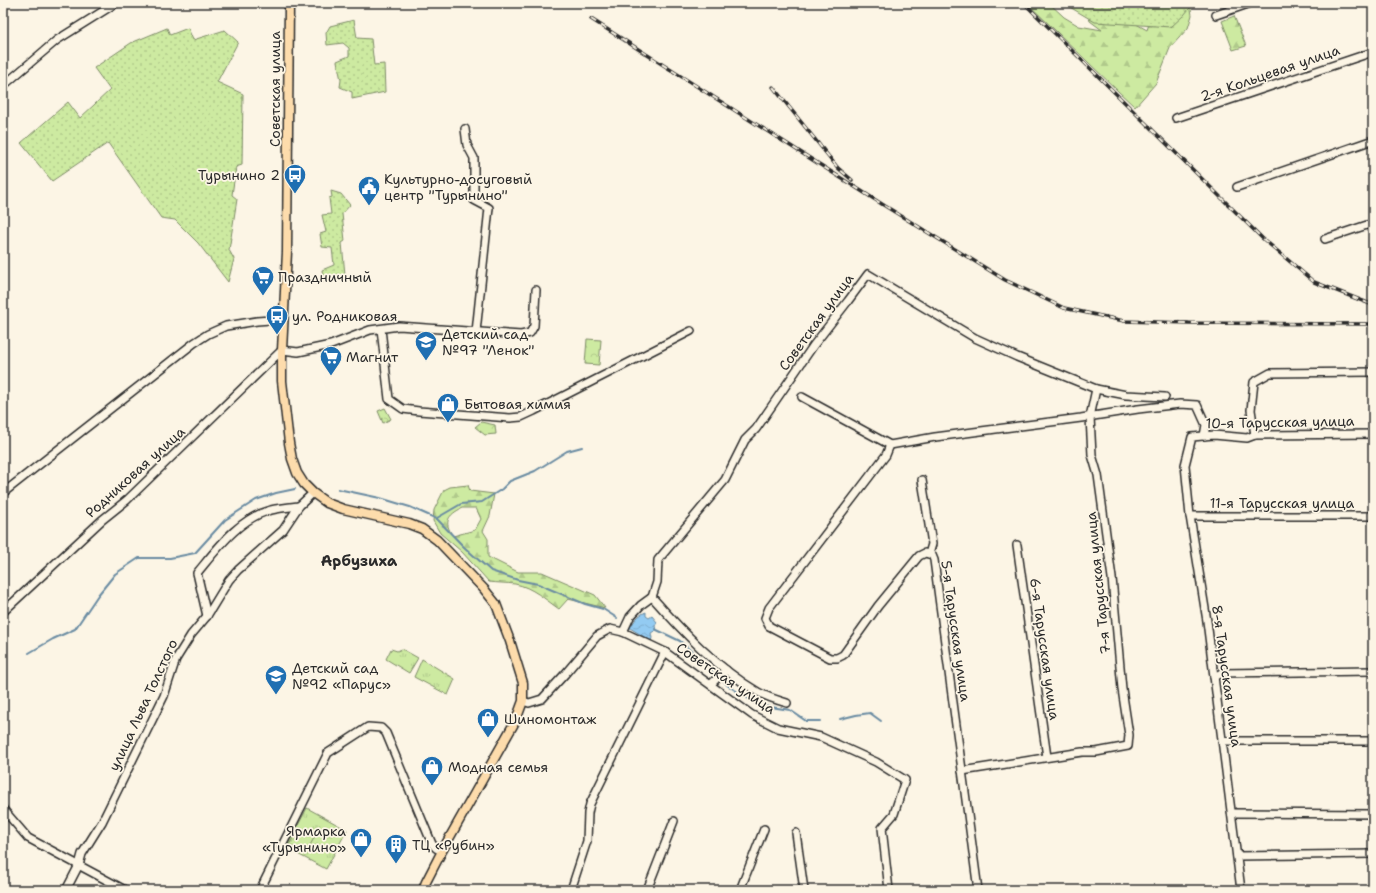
<svg xmlns="http://www.w3.org/2000/svg" width="1376" height="893" viewBox="0 0 1376 893" font-family="'Shantell Sans',sans-serif">
<defs>
<pattern id="grass-tufts" width="24" height="20" patternUnits="userSpaceOnUse"><rect width="24" height="20" fill="#cdeaa1"/><path d="M3 7l-1-3M5 7V3M7 7l1-3M15 17l-1-3M17 17v-4M19 17l1-3" fill="none" stroke="#b0c98b"/></pattern>
<pattern id="forest-firs" width="22" height="20" patternUnits="userSpaceOnUse"><rect width="22" height="20" fill="#cdeaa1"/><path d="M5 1l3.5 6h-7zM16 11l3.5 6h-7z" fill="#b0c98b"/></pattern>
<pattern id="park-crowns" width="20" height="18" patternUnits="userSpaceOnUse"><rect width="20" height="18" fill="#cdeaa1"/><path d="M2 6a3 3 0 1 1 6 0M12 15a3 3 0 1 1 6 0" fill="none" stroke="#b0c98b"/></pattern>
<pattern id="garden-dots" width="8" height="8" patternUnits="userSpaceOnUse"><rect width="8" height="8" fill="#cdeaa1"/><path d="M2 2h.1M6 6h.1" fill="none" stroke="#b0c98b" stroke-width="1.8" stroke-linecap="round"/></pattern>
<pattern id="water-waves" width="16" height="10" patternUnits="userSpaceOnUse"><rect width="16" height="10" fill="#93cbf2"/><path d="M0 5q4-4 8 0t8 0" fill="none" stroke="#7faed0"/></pattern>
</defs>
<rect width="100%" height="100%" fill="#fcf5e5"/>
<filter id="ink" filterUnits="userSpaceOnUse"><feTurbulence type="fractalNoise" baseFrequency=".025" numOctaves="2"/><feDisplacementMap in="SourceGraphic" scale="8" xChannelSelector="R" yChannelSelector="G"/><feConvolveMatrix kernelMatrix="1 2 1 2 8 2 1 2 1" color-interpolation-filters="sRGB"/></filter>
<g filter="url(#ink)">
<g fill="url(#grass-tufts)" stroke="#7c8a66">
<polygon points="391,649 397,651 402,649 418,658 409,673 386,659"/>
<polygon points="422,659 455,679 448,695 414,677"/>
<polygon points="307,808 347,830 326,869 286,848"/>
</g>
<g fill="url(#forest-firs)" stroke="#7c8a66" fill-rule="evenodd">
<polygon points="1027,3 1049,3 1064,17 1079,26 1102,30 1090,21 1084,3 1127,19 1147,30 1156,3 1190,3 1192,15 1188,28 1170,48 1156,83 1135,107 1119,92"/>
<polygon points="1234,16 1246,46 1233,50 1222,21"/>
<path d="M468 485 470 491 494 494 490 516 483 531 488 539V557L518 572H542L595 595 605 608 568 599 559 609C546 600 532 587 515 584 507 583 497 583 489 582L462 552 440 533 433 521 434 510 444 490 450 487ZM462 508H476L481 519 475 530 453 536C443 522 448 515 462 508Z"/>
</g>
<g fill="url(#park-crowns)" stroke="#7c8a66">
<polygon points="587,339 601,340 599,365 585,364"/>
<polygon points="385,408 391,419 383,423 378,411"/>
<polygon points="481,422 495,425 496,434 485,435 475,427"/>
<polygon points="299,828 315,836 306,853 289,845"/>
</g>
<g fill="url(#garden-dots)" stroke="#7c8a66">
<polygon points="1063,3 1194,3 1184,15 1171,27 1095,22"/>
<polygon points="354,20 357,38 371,39 374,65 384,64 385,92 352,99 352,92 340,87 341,80 337,61 349,56 349,48 343,43 327,45 326,33 330,26"/>
<polygon points="167,28 170,35 188,28 193,40 225,30 238,42 217,82 243,94 242,165 236,167 232,195 237,199 229,250 234,259 228,282 198,243 175,220 161,218 108,143 52,181 21,143 68,102 80,118 110,90 94,68 131,43"/>
<polygon points="331,191 341,194 350,205 342,214 345,241 342,243 345,275 324,282 322,270 334,265 332,248 322,247 320,234 326,232 322,215 331,214 329,198 332,197"/>
</g>
<path fill="url(#water-waves)" stroke="#698ba2" d="M646 612V616L649 618 652 616 657 622 655 626 656 630 651 633 652 638 651 641 630 628C634 621 638 615 646 612Z"/>
<g fill="none" stroke-linecap="round" stroke-linejoin="round">
<g stroke="#698ba2" stroke-width="2">
<polyline points="338,489 380,498 410,507 437,519 464,547 491,571 518,580 538,584 585,604 603,609 617,618"/>
<polyline points="437,518 461,504 482,502 502,489 510,481 535,471 567,451 582,447"/>
<polyline points="655,629 680,641 715,673"/>
<polyline points="29,653 53,639 75,629 98,595 115,574 139,558 170,558 195,553 225,520 256,500 276,493 295,489"/>
<polyline points="723,680 727,685 758,705 790,710 806,721 820,721"/>
<polyline points="840,719 856,715 870,713 881,721"/>
</g>
<g stroke="#2b2b2b" stroke-width="10">
<g id="minor">
<polyline points="1216,15 1251,3"/>
<polyline points="3,86 57,40 116,3"/>
<polyline points="1176,118 1373,52"/>
<polyline points="465,129 467,145 474,158 474,200 489,208 476,332"/>
<polyline points="1237,187 1373,140"/>
<polyline points="1325,239 1373,223"/>
<polyline points="381,329 389,399 403,409 419,411 510,418 521,417 534,411 691,331"/>
<polyline points="802,397 890,445 935,437 1081,418 1138,409 1180,404 1197,405 1206,425 1204,436"/>
<polyline points="1255,435 1251,410 1254,382 1270,373 1373,372"/>
<polyline points="890,445 886,455 769,608 765,618 769,626 830,658 837,658 843,655 878,606 919,556 925,553 932,555 934,560 978,890"/>
<polyline points="922,480 932,544 929,554"/>
<polyline points="3,493 194,343 208,334 226,326 257,321 284,319"/>
<polyline points="1190,516 1373,516"/>
<polyline points="1017,545 1047,757"/>
<path d="M652 597C682 631 718 669 758 692 767 697 777 700 787 703"/>
<polyline points="3,612 102,520 127,500 282,350 298,352 331,345 370,330 399,326 521,335 530,333 534,326 536,290"/>
<path d="M207 616 197 573C217 549 239 518 271 510 280 508 290 507 299 506"/>
<polyline points="623,632 665,652 752,715 778,728 821,737 876,762 905,780 894,814 882,828 889,890"/>
<polyline points="1214,677 1222,673 1373,671"/>
<polyline points="711,684 726,670"/>
<polyline points="523,701 529,703 542,699 565,674 597,636 610,629 623,632 630,617 641,605 652,597 657,582 658,560 725,480 745,440 756,429 813,346 848,301 868,274 975,338 1017,357 1096,389 1126,395 1165,397"/>
<polyline points="1222,741 1373,741"/>
<polyline points="962,771 1082,752 1096,752 1128,746 1129,735 1122,689 1112,578 1098,475 1092,455 1090,417 1096,389"/>
<polyline points="3,809 28,838 125,890"/>
<polyline points="1232,813 1373,814"/>
<polyline points="796,833 804,890"/>
<polyline points="1237,856 1373,854"/>
<polyline points="66,890 79,865 82,854 102,822 164,696 176,659 191,635 207,616 229,580 238,570 283,530 299,506 313,493"/>
<polyline points="260,890 328,753 368,727 381,728 386,733 432,844 436,848 442,851"/>
<polyline points="571,890 587,841 588,813 590,804 665,652"/>
<polyline points="647,890 674,821"/>
<polyline points="740,890 764,829"/>
<polyline points="1241,890 1207,621 1190,516 1185,465 1192,437 1214,435 1247,438 1255,435 1373,434"/>
</g>
</g>
<g stroke="#2b2b2b" stroke-width="11">
<polyline id="major" points="289,3 287,252 282,350 282,381 289,443 292,459 297,473 304,484 313,493 327,503 343,509 409,524 422,529 437,540 484,589 496,604 499,612 510,641 523,683 523,701 516,720 442,851 426,882 423,890"/>
</g>
<use href="#minor" stroke="#fcf5e5" stroke-width="7"/>
<use href="#major" stroke="#fddcac" stroke-width="8"/>
<g stroke="#2b2b2b" stroke-width="3.5">
<g id="rail">
<polyline points="1024,3 1262,238 1314,282 1373,305"/>
<polyline points="591,19 885,206 1005,280 1064,308 1124,321 1189,323 1373,324"/>
<polyline points="773,87 838,168 852,180"/>
</g>
</g>
<use href="#rail" stroke="#fcf5e5" stroke-width="2" stroke-dasharray="6" stroke-linecap="butt"/>
</g>
</g>
<defs>
<g id="bus-pin" transform="scale(1.15)"><path d="M0 17L-7.5 6A9.5 9.5 0 1 1 7.5 6Z" fill="#1f6fb2" stroke="#fcf5e5"/><path d="M-5-6H5V4H4V6H2V4H-2V6H-4V4H-5ZM-3.5-4V0h7V-4ZM-3.5 1.2v1.5H-2V1.2ZM2 1.2v1.5H3.5V1.2Z" fill="#fff"/></g>
<g id="civic-pin" transform="scale(1.15)"><path d="M0 17L-7.5 6A9.5 9.5 0 1 1 7.5 6Z" fill="#1f6fb2" stroke="#fcf5e5"/><path d="M-.6-6.5H3V-4.5H.6V-3L4-1V1h2V6H-6V1h2V-1L-.6-3ZM-1.2 2.5V6h2.4V2.5Z" fill="#fff"/></g>
<g id="supermarket-pin" transform="scale(1.15)"><path d="M0 17L-7.5 6A9.5 9.5 0 1 1 7.5 6Z" fill="#1f6fb2" stroke="#fcf5e5"/><path d="M-6-5.5h2.5l.6 2H6L4.5 2H-2.5L-4.4-4H-6ZM-1.5 3.2a1.3 1.3 0 1 0 .1 0ZM3 3.2a1.3 1.3 0 1 0 .1 0Z" fill="#fff"/></g>
<g id="school-pin" transform="scale(1.15)"><path d="M0 17L-7.5 6A9.5 9.5 0 1 1 7.5 6Z" fill="#1f6fb2" stroke="#fcf5e5"/><path d="M0-5L7-2L0 1L-7-2ZM-4 1L0 2.5L4 1V4Q0 6-4 4Z" fill="#fff"/></g>
<g id="shop-pin" transform="scale(1.15)"><path d="M0 17L-7.5 6A9.5 9.5 0 1 1 7.5 6Z" fill="#1f6fb2" stroke="#fcf5e5"/><path d="M-5-2.5h2.3a2.7 3.5 0 0 1 5.4 0H5L5.5 6h-11ZM-1.5-2.5h3a1.5 2.3 0 0 0-3 0Z" fill="#fff"/></g>
<g id="building-pin" transform="scale(1.15)"><path d="M0 17L-7.5 6A9.5 9.5 0 1 1 7.5 6Z" fill="#1f6fb2" stroke="#fcf5e5"/><path d="M-4-6H4V6H1V3H-1V6H-4ZM-2.5-4.3h1.7v1.8h-1.7ZM.8-4.3h1.7v1.8H.8ZM-2.5-1h1.7V.8h-1.7ZM.8-1h1.7V.8H.8Z" fill="#fff"/></g>
</defs>
<g fill-rule="evenodd">
<use href="#bus-pin" x="295" y="175"/>
<use href="#civic-pin" x="369" y="187"/>
<use href="#supermarket-pin" x="263" y="277"/>
<use href="#bus-pin" x="277" y="316"/>
<use href="#school-pin" x="426" y="342"/>
<use href="#supermarket-pin" x="331" y="357"/>
<use href="#shop-pin" x="448" y="404"/>
<use href="#school-pin" x="276" y="676"/>
<use href="#shop-pin" x="488" y="719"/>
<use href="#shop-pin" x="432" y="767"/>
<use href="#shop-pin" x="361" y="839"/>
<use href="#building-pin" x="396" y="845"/>
</g>
<g text-anchor="middle" dominant-baseline="central" stroke-width="3.5" stroke-linejoin="round" paint-order="stroke">
<g font-size="14" fill="#2b2b2b" stroke="#fcf5e5">
<text transform="translate(1270 73) rotate(-19)">2-я Кольцевая улица</text>
<text transform="translate(275 89) rotate(-90)">Советская улица</text>
<text transform="translate(816 322) rotate(-54)">Советская улица</text>
<text transform="translate(1280 422) rotate(-1)">10-я Тарусская улица</text>
<text transform="translate(135 472) rotate(-42)">Родниковая улица</text>
<text x="1282" y="503">11-я Тарусская улица</text>
<text transform="translate(1098 583) rotate(-96)">7-я Тарусская улица</text>
<text transform="translate(956 631) rotate(82)">5-я Тарусская улица</text>
<text transform="translate(1045 649) rotate(82)">6-я Тарусская улица</text>
<text transform="translate(1227 676) rotate(82)">8-я Тарусская улица</text>
<text transform="translate(726 678) rotate(34)">Советская улица</text>
<text transform="translate(143 705) rotate(-65)">улица Льва Толстого</text>
</g>
<g font-size="14" fill="#2b2b2b" stroke="#fcf5e5" text-anchor="start">
<text x="280" y="175" text-anchor="end">Турынино 2</text>
<text x="384" y="179">Культурно-досуговый<tspan x="384" dy="16">центр "Турынино"</tspan></text>
<text x="278" y="277">Праздничный</text>
<text x="292" y="316">ул. Родниковая</text>
<text x="442" y="334">Детский сад<tspan x="442" dy="16">№97 "Ленок"</tspan></text>
<text x="346" y="357">Магнит</text>
<text x="464" y="404">Бытовая химия</text>
<text x="292" y="668">Детский сад<tspan x="292" dy="16">№92 «Парус»</tspan></text>
<text x="504" y="719">Шиномонтаж</text>
<text x="448" y="767">Модная семья</text>
<text x="346" y="831" text-anchor="end">Ярмарка<tspan x="346" dy="16">«Турынино»</tspan></text>
<text x="412" y="845">ТЦ «Рубин»</text>
</g>
<g font-size="15" font-weight="bold" fill="#2b2b2b" stroke="#fcf5e5">
<text x="359" y="561">Арбузиха</text>
</g>
</g>
<rect width="1376" height="893" fill="none" stroke="#fcf5e5" stroke-width="16"/>
<rect x="8" y="8" width="1360" height="877" fill="none" stroke="#2b2b2b" stroke-width="1.5" filter="url(#ink)"/>
</svg>
